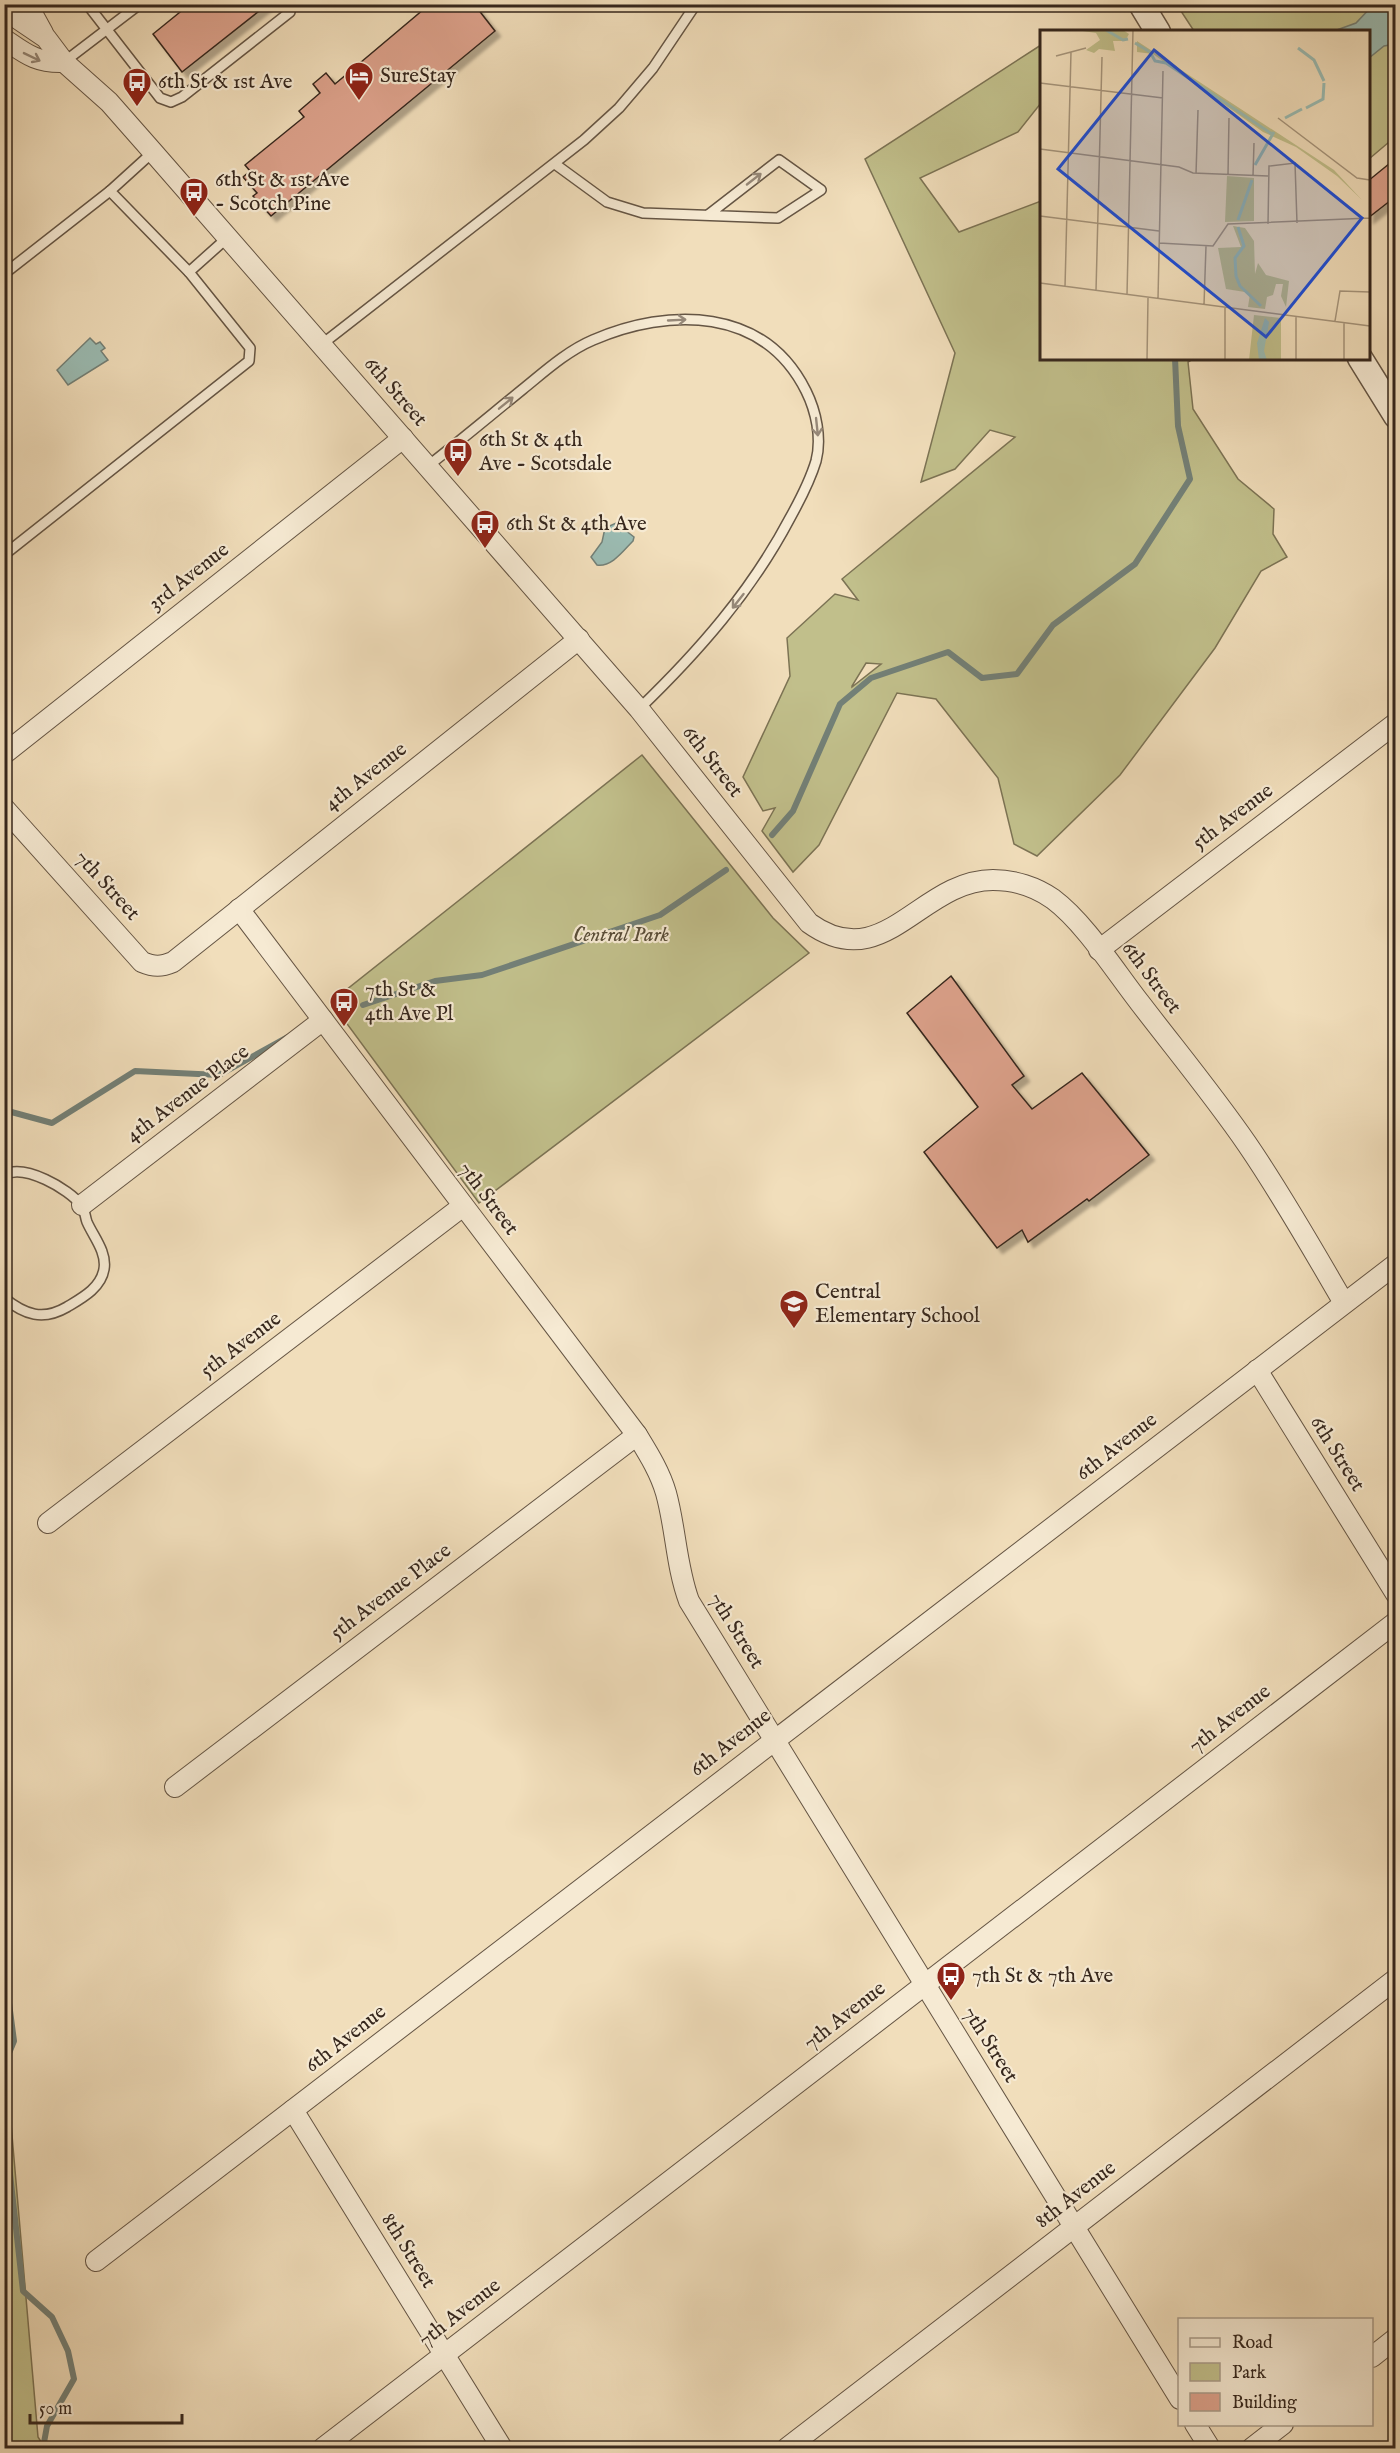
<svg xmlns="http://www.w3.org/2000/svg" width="1400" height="2453" viewBox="0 0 1400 2453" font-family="'IM FELL English',serif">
<defs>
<filter id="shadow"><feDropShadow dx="5.5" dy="5.5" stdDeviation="1.5" flood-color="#0004"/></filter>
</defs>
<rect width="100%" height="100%" fill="#f1debb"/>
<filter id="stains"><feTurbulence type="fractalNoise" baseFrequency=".00333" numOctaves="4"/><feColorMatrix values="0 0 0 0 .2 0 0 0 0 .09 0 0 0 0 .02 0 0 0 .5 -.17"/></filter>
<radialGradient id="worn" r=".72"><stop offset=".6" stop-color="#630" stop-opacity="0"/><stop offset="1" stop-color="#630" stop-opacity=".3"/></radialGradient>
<g fill="#c1bf8b" stroke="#7c7354" stroke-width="1.5" fill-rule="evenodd">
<polygon points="1177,5 1395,5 1395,137 1369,159 1368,32 1194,31"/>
<path d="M1041 45V103L1018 132 920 178 959 232 1041 201 1042 358 1193 359 1188 362 1193 409 1238 479 1274 509 1273 534 1287 557 1261 571 1215 648 1120 775 1037 856 1014 844 998 778 936 699 897 693 819 845 793 872 762 831 775 808 763 811 743 777 790 676 787 638 835 594 858 600 842 579 1015 437 990 430 955 469 921 482 955 353 865 159ZM866 663 881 664 852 687V686Z"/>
<polygon points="642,755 773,918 809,953 479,1203 331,1002"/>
<polygon points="5,2054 38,2437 45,2448 12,2448 4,2371"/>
</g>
<g fill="#9bbcb3" stroke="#738077" stroke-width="1.5">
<polygon points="1374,4 1395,5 1395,44 1384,46 1369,58 1368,32 1334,31 1356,23"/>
<polygon points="90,338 96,344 100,342 105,348 101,351 108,360 68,385 57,370"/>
<path d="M616 523 634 537 633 541C623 551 612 567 597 565L591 557 602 542 605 528Z"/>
</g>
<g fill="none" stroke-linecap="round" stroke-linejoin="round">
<g stroke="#738077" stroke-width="6">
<polyline points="772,835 793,811 840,704 871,678 948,652 982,678 1017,674 1053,625 1135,564 1190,479 1178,426 1175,358"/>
<polyline points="363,1005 435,981 482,975 660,915 726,870"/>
<polyline points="4,1110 52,1123 135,1071 219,1075 288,1037"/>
<polyline points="4,1965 14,2041 4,2065"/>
<polyline points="4,2099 7,2147 23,2291 52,2317 68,2351 74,2379 47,2426 43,2448"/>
</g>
</g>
<g fill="#dda28c" stroke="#36271d" stroke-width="1.5" filter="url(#shadow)">
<polygon points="190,4 268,4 182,72 153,34"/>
<polygon points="430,4 474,4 495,31 271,216 253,196 257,193 243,177 250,171 245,165 304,117 299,111 320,93 313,84 326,73 335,84"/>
<polygon points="1395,159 1395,197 1368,218 1368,181"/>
<polygon points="951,976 1024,1076 1012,1085 1032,1109 1082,1073 1149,1155 1089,1201 1087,1199 1028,1242 1022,1230 997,1248 924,1152 978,1107 907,1013"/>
</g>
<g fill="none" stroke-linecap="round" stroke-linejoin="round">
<g stroke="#655544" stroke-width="12">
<g id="service">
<polyline points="87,4 160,98 171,102 182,97 290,12 284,4"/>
<polyline points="64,62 140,4"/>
<polyline points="153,152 110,191 189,272 227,238"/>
<polyline points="555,164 607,202 643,213 778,218 821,190 779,160 708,215"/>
<polyline points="4,274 110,191"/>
<polyline points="321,345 584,140 619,108 653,68 696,4"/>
<path d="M428 466C460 441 491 415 523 389 544 372 567 351 593 340 669 307 764 307 806 391 816 411 822 438 816 461 810 481 800 500 790 518 751 592 698 652 639 709"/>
<polyline points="4,555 249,361 250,348 189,272"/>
<path d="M4 1175C24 1163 69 1189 81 1205 85 1209 85 1217 87 1222 93 1236 107 1252 104 1269 101 1288 82 1298 67 1307 43 1321 25 1315 4 1298"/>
</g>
</g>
<g stroke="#655544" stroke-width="22">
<g id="minor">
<polyline points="27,4 43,33"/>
<path d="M4 6 15 17 46 38 64 62 109 102 153 152 639 709 809 923C884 977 920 880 993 880 1014 880 1036 887 1053 899 1085 923 1115 971 1140 1003 1176 1050 1214 1096 1247 1144 1282 1195 1313 1250 1344 1303"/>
<path d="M4 39C26 54 36 63 64 62"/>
<polyline points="4,754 403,438"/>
<path d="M4 808 142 962C154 967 161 967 173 962L579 639"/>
<path d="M239 909 637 1435C648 1453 660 1472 666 1493 676 1529 676 1566 689 1601L1180 2399"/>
<polyline points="1099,950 1396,723"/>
<polyline points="82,1205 323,1020"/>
<polyline points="1257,1370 1396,1594"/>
<polyline points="48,1523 463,1206"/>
<polyline points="175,1787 637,1435"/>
<polyline points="293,2110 502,2448"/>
<polyline points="96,2261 1396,1264"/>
<polyline points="1372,2357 1396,2338"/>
<polyline points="1195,2424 1210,2448"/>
<polyline points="323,2448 1396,1622"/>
<polyline points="787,2448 1396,1979"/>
<polyline points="1252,2448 1283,2424"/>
</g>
</g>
<g stroke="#655544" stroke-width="27">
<g id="tertiary">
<polyline points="1141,4 1158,32"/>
<polyline points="1360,358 1396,416"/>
</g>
</g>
<use href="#service" stroke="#f6ead3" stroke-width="9"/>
<use href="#minor" stroke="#f6ead3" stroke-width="20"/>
<use href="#tertiary" stroke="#f6ead3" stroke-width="24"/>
</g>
<defs><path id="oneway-shaft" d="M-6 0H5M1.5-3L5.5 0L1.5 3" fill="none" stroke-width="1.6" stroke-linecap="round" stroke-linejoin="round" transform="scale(1.5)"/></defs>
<g stroke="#968878">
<use href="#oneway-shaft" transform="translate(32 57) rotate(26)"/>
<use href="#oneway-shaft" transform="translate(754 179) rotate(-38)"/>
<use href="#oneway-shaft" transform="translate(677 320) rotate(-3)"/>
<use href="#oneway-shaft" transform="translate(506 403) rotate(-39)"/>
<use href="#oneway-shaft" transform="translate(817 427) rotate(84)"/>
<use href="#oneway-shaft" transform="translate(738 601) rotate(128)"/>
</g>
<defs>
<g id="hotel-pin" transform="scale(1.5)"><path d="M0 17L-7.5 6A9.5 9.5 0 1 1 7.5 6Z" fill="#8f2418" stroke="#f6ead3"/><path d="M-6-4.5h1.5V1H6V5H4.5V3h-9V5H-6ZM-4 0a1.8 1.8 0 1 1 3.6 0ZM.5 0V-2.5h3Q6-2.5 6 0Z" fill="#fff"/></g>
<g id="bus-pin" transform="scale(1.5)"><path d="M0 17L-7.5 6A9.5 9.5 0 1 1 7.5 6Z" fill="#8f2418" stroke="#f6ead3"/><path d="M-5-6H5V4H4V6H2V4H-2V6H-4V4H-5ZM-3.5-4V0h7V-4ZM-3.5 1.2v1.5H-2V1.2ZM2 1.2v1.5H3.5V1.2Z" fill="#fff"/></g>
<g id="school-pin" transform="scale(1.5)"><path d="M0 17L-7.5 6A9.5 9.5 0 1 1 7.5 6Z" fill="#8f2418" stroke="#f6ead3"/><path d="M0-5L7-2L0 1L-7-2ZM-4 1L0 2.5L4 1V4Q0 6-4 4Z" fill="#fff"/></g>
</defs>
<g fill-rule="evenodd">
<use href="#hotel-pin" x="359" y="76"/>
<use href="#bus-pin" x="137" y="82"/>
<use href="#bus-pin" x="194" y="192"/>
<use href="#bus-pin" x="458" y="452"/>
<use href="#bus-pin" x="485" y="524"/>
<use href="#bus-pin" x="344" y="1002"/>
<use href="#school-pin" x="794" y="1304"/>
<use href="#bus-pin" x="951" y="1976"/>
</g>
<g text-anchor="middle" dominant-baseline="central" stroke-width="4.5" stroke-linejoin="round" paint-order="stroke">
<g font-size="21" fill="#36271d" stroke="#f6ead3" text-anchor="start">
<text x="380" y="76">SureStay</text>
<text x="158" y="82">6th St &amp; 1st Ave</text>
<text x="215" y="180">6th St &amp; 1st Ave<tspan x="215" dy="24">- Scotch Pine</tspan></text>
<text x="479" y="440">6th St &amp; 4th<tspan x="479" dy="24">Ave - Scotsdale</tspan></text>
<text x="506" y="524">6th St &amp; 4th Ave</text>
<text x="365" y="990">7th St &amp;<tspan x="365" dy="24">4th Ave Pl</tspan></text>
<text x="815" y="1292">Central<tspan x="815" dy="24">Elementary School</tspan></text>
<text x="972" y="1976">7th St &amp; 7th Ave</text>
</g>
<g font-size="21" fill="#36271d" stroke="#f6ead3">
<text transform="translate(395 392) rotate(49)">6th Street</text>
<text transform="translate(189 577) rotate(-38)">3rd Avenue</text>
<text transform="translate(712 762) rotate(52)">6th Street</text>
<text transform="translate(366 777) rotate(-38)">4th Avenue</text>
<text transform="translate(1233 817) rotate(-37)">5th Avenue</text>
<text transform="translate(107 886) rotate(48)">7th Street</text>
<text transform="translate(1151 978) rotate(53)">6th Street</text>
<text transform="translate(188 1094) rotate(-37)">4th Avenue Place</text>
<text transform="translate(488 1199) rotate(53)">7th Street</text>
<text transform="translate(241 1345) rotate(-37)">5th Avenue</text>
<text transform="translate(1117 1447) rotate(-38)">6th Avenue</text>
<text transform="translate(1337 1454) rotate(58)">6th Street</text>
<text transform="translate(391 1592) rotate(-37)">5th Avenue Place</text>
<text transform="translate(736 1631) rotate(58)">7th Street</text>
<text transform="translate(1230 1719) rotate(-38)">7th Avenue</text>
<text transform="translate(731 1743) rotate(-38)">6th Avenue</text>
<text transform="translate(845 2016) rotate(-38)">7th Avenue</text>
<text transform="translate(346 2039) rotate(-38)">6th Avenue</text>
<text transform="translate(990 2045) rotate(58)">7th Street</text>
<text transform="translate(1076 2195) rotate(-38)">8th Avenue</text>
<text transform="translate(408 2251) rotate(58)">8th Street</text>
<text transform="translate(460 2313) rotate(-38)">7th Avenue</text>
</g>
<g font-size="21" font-style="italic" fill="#594d38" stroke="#f6ead3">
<text x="621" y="935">Central Park</text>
</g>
</g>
<g transform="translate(1040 30)">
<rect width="330" height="330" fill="#f1debb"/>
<path d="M36 0H83L89 4 85 11H73L75 21 59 19 54 23 46 20 60 10 56 3ZM97 11 294 140 322 170 297 146 256 117 223 102 113 24 97 22ZM187 146 214 148V191L185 192ZM193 196 205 198 214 211 215 244 218 233 226 245 249 251 246 277 241 266 243 254H236L233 265 227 267 225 279 208 277 210 264 205 262 186 259 178 218 201 217ZM214 285 241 288V330H209Z" fill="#c1bf8b"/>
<path d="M225 288 229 292 224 321 227 330H219L217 313Z" fill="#9bbcb3"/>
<path fill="none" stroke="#9bbcb3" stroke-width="3" d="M66 0 83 10 88 9M95 13 110 22 115 31 126 33 232 104M258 18 274 30 284 51M266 78 283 69 284 53M245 88 262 79M215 135 234 102M198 190 212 150M198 197 204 216 195 228 196 246 200 256 221 276"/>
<path fill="none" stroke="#a6957c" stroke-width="1.5" d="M0 3V31M16 26 46 18M0 53 123 68M238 88 317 148 330 150M0 119 139 137 153 143 228 146M156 144 158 80M188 145 189 88M213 146 214 113M330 158V236M0 186 119 201M228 194 229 136 255 133 257 193M119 213 173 216 188 194 330 188M0 253 330 296M25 257 31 22M56 261 62 27M87 265 93 0M118 269 123 41M164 275 166 216M185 277V330M256 286V330M295 291 300 261 330 262M304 293V330M107 330 108 268"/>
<path fill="#1d4ed8" fill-opacity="0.15" stroke="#1d4ed8" stroke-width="3" d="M114 20 322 188 226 307 18 139Z"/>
<rect width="330" height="330" fill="none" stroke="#36271d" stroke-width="3"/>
</g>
<rect width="1400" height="2453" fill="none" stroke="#f1debb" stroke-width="24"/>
<rect x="6" y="6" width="1388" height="2441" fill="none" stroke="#36271d" stroke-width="3"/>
<rect x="12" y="12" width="1376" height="2429" fill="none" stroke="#36271d" stroke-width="1.5"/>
<rect x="1178" y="2318" width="195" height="108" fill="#f6ead3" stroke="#a99c8a" stroke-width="1.5"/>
<rect x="1190" y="2338" width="30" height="9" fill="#f6ead3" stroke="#a99c8a" stroke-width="1.5"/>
<text x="1232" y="2348" font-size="18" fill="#36271d">Road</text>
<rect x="1190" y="2363" width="30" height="18" fill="#c1bf8b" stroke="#a99c8a" stroke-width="1.5"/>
<text x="1232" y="2378" font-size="18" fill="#36271d">Park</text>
<rect x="1190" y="2393" width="30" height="18" fill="#dda28c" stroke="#a99c8a" stroke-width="1.5"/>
<text x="1232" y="2408" font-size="18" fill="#36271d">Building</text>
<path d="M30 2414v9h152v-9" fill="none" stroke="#36271d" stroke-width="3"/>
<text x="39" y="2414" font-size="18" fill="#36271d" stroke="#f6ead3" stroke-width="4.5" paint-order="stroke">50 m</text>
<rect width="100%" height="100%" filter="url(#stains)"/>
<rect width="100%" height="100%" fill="url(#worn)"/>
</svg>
